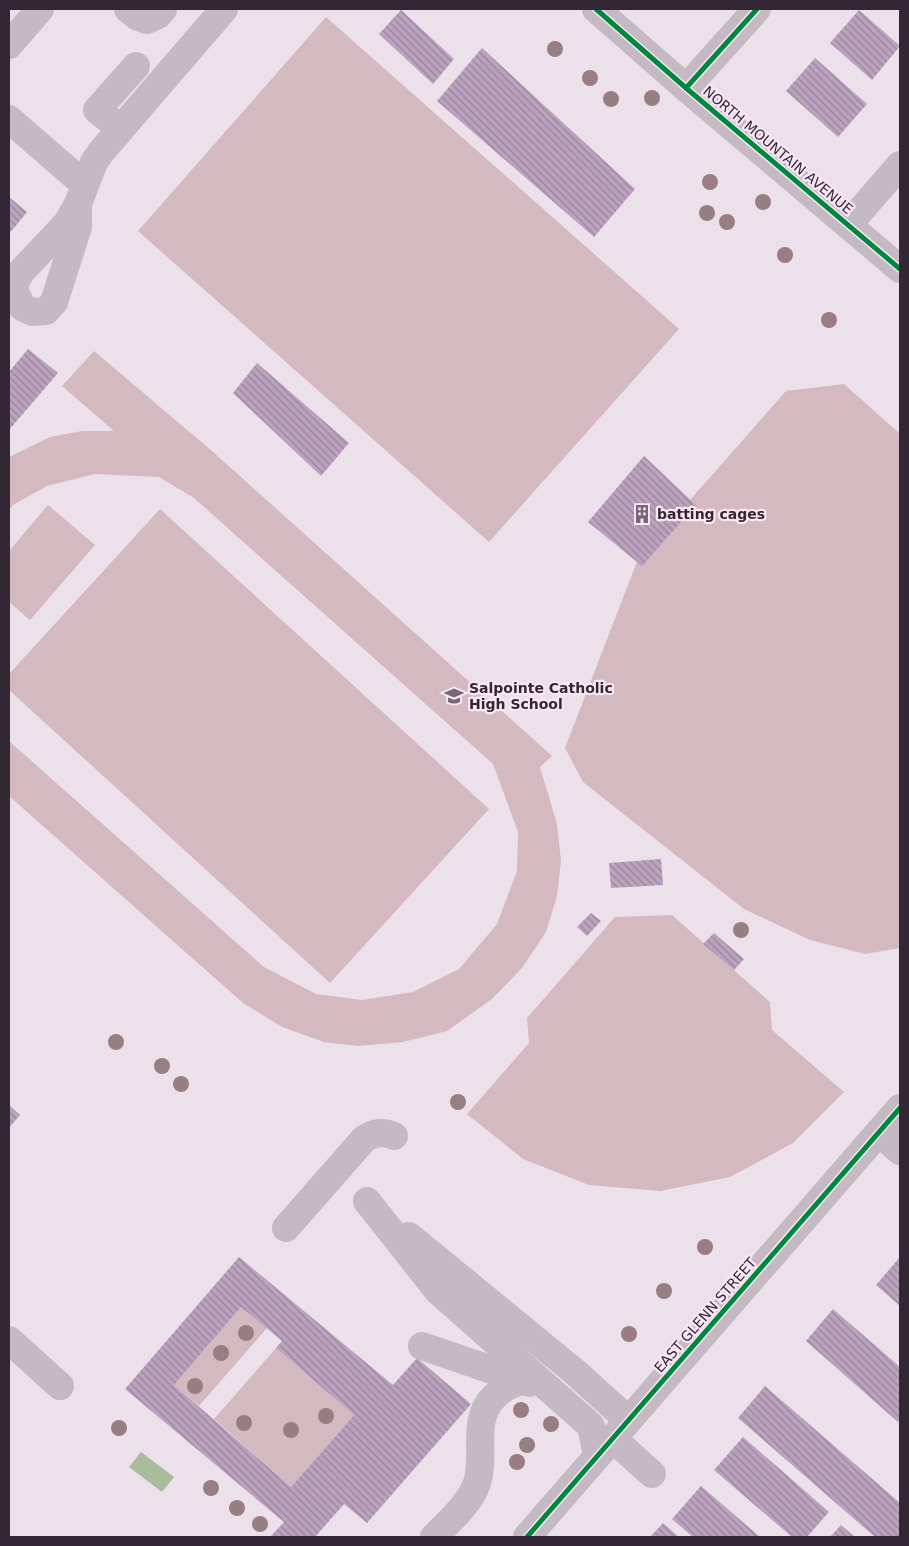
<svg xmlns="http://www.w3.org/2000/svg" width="909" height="1546" viewBox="0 0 909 1546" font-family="'DejaVu Sans',sans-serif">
<defs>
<pattern id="building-back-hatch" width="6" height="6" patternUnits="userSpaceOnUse" patternTransform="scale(1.25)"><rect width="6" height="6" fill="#bca2bf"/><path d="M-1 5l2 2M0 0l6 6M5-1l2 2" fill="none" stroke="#9a849c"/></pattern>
</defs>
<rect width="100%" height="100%" fill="#ece0ea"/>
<g fill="#d4bac0">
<polygon points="326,17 679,329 489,542 138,231"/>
<polygon points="94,351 212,451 552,756 540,767 557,824 561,861 557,896 546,932 522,968 492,999 447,1031 403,1042 358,1046 324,1042 282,1027 243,1003 9,796 9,741 264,967 316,994 362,1000 413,992 459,969 497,924 517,871 518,832 493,764 194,498 159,477 95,474 47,486 13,505 9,510 9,457 50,437 82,431 114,431 62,386"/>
<polygon points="844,384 900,434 900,948 865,954 810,940 744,909 583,782 565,748 638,559 786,391"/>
<polygon points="48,505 95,545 30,620 9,602 9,551"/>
<polygon points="160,509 489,809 330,983 9,690 9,674"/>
<polygon points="672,915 770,1002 772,1030 844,1092 793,1143 730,1177 660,1191 589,1185 523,1159 467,1114 529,1043 527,1018 615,917"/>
<polygon points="241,1307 267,1328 199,1406 174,1385"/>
<polygon points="276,1348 354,1415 291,1487 214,1419"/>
</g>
<polygon fill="#a9bc9c" points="141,1452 174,1477 162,1492 129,1467"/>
<g fill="url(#building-back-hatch)" fill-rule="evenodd">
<polygon points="401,10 454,59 433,84 379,34"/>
<polygon points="859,10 900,46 872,80 830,43"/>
<polygon points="482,48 635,189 594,237 437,101"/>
<polygon points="815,58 867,104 838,137 786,91"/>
<polygon points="9,197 27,212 9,234"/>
<polygon points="28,349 58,373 9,430 9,372"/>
<polygon points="257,363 349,443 321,476 233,393"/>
<polygon points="644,456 696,505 642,566 588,522"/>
<polygon points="661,859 663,885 611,888 609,863"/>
<polygon points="591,913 601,921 587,936 577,927"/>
<polygon points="714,933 744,959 734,970 703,944"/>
<polygon points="9,1105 20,1115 9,1128"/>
<path d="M239 1257 393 1385 417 1358 471 1404 367 1523 344 1504 315 1537H270L284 1522 125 1389ZM241 1307 282 1341 276 1348 354 1415 291 1487 174 1385Z"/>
<polygon points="900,1257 900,1306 876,1285"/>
<polygon points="833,1309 900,1367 900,1419 898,1422 806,1341"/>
<polygon points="765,1386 900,1503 900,1537 875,1537 738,1418"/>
<polygon points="743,1437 829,1512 807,1537 792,1537 714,1470"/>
<polygon points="701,1486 760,1537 693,1537 672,1519"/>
<polygon points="663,1523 679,1537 650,1537"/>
<polygon points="841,1525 855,1537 830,1537"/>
</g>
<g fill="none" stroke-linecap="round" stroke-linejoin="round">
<g stroke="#c5b9c4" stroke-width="28">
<polyline points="128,9 138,17 147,20 158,15 163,9"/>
<polyline points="596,9 686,88 900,269"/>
<polyline points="9,45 40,9"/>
<polyline points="686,88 757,9"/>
<polyline points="9,119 85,185"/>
<polyline points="121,129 97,110 136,66"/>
<polyline points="78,204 78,227 54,302 46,311 32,312 22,307 13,287 20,273 67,223 78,204 94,162 101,152 224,9"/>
<polyline points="848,225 900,165"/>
<polyline points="879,1132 900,1151"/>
<polyline points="367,1201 438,1291 591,1426 597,1456"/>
<path d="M286 1228 364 1139C375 1132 383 1131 394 1136"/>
<polyline points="409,1236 575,1372 628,1420"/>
<polyline points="9,1340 60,1386"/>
<polyline points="422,1346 530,1383"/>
<polyline points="612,1438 652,1474"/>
<path d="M434 1537C449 1521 470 1504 477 1483 486 1455 471 1421 493 1398 501 1389 509 1384 522 1381"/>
<polyline points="527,1537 900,1108"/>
</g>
<g stroke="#f9e7f6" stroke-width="8">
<g id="cycleway">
<polyline points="596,9 686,88 900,269"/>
<polyline points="686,88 757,9"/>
<polyline points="527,1537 900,1108"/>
</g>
</g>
<use href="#cycleway" stroke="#00873e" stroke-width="5"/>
</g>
<g fill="#987d82">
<circle cx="555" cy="49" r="8"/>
<circle cx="590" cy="78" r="8"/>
<circle cx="652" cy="98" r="8"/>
<circle cx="611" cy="99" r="8"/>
<circle cx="710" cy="182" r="8"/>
<circle cx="763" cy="202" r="8"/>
<circle cx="707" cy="213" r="8"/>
<circle cx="727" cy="222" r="8"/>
<circle cx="785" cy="255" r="8"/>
<circle cx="829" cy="320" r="8"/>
<circle cx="741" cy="930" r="8"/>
<circle cx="116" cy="1042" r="8"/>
<circle cx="162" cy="1066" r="8"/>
<circle cx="181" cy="1084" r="8"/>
<circle cx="458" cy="1102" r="8"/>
<circle cx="705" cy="1247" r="8"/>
<circle cx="664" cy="1291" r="8"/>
<circle cx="246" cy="1333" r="8"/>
<circle cx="629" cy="1334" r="8"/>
<circle cx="221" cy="1353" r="8"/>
<circle cx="195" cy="1386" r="8"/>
<circle cx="521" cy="1410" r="8"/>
<circle cx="326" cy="1416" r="8"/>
<circle cx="244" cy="1423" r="8"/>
<circle cx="551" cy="1424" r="8"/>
<circle cx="119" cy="1428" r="8"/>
<circle cx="291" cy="1430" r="8"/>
<circle cx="527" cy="1445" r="8"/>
<circle cx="517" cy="1462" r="8"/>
<circle cx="211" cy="1488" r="8"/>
<circle cx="237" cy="1508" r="8"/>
<circle cx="260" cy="1524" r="8"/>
</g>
<defs>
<g id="building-bare" transform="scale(1.5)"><path d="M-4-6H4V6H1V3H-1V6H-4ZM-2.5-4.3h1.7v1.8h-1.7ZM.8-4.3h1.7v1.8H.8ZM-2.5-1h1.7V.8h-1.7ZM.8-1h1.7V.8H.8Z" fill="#746874" stroke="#f9e7f6" stroke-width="2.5" paint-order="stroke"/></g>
<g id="school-bare" transform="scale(1.5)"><path d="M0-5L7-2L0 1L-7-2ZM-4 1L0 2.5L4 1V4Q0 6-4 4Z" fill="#746874" stroke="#f9e7f6" stroke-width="2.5" paint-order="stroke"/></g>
</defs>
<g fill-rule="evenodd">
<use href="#building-bare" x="642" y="514"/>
<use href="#school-bare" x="454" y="696"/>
</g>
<g text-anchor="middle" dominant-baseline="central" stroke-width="4.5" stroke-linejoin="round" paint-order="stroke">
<g font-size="14" fill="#342735" stroke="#f9e7f6">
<text transform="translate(778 150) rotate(40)">NORTH MOUNTAIN AVENUE</text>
<text transform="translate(705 1315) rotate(-49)">EAST GLENN STREET</text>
</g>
<g font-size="14" font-weight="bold" fill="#342735" stroke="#f9e7f6" text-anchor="start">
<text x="657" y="514">batting cages</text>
<text x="469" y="688">Salpointe Catholic<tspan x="469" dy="16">High School</tspan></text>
</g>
</g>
<rect width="909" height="1546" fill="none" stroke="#342735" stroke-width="20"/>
</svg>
